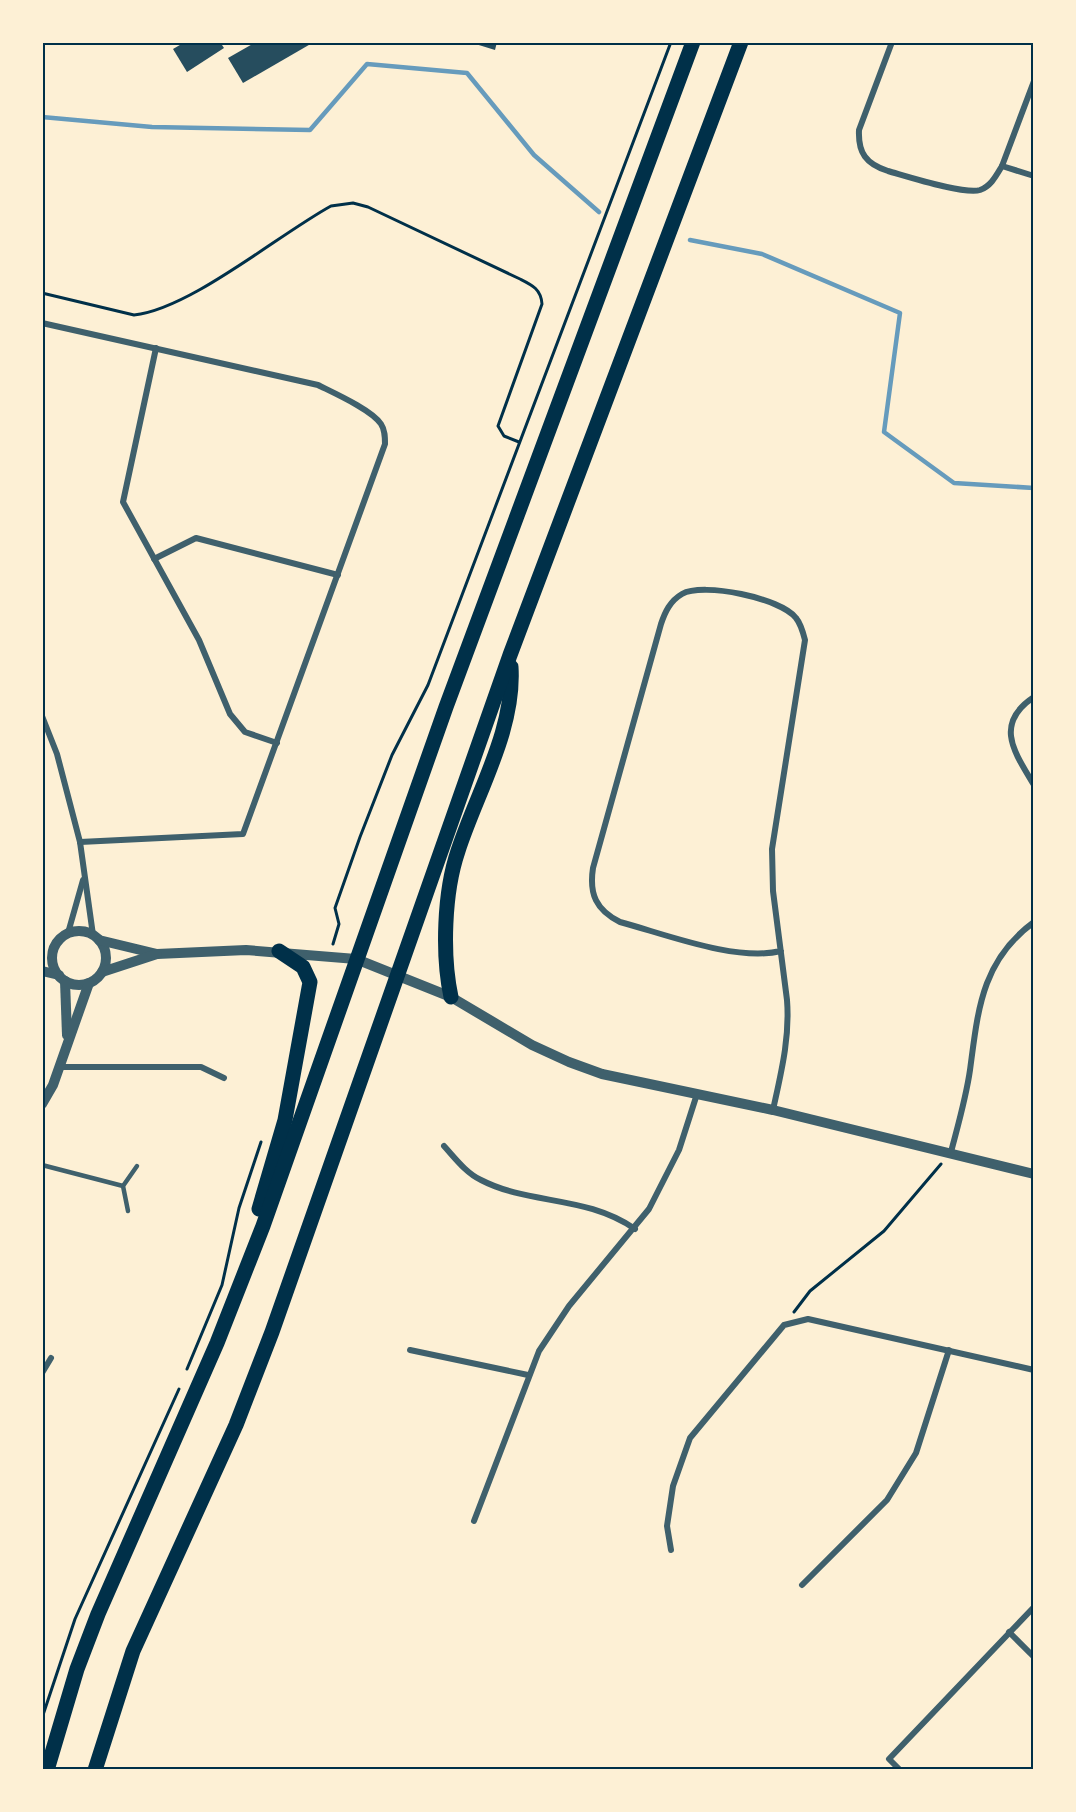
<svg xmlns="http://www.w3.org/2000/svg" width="1076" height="1812" viewBox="0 0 1076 1812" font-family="Barlow,sans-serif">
<rect width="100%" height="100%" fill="#fdf0d5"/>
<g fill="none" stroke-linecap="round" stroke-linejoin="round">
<g stroke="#669bbc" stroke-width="4.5">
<polyline points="42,117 152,127 310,130 367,64 467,73 534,155 599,212"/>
<polyline points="690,240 762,254 900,313 884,432 954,483 1034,488"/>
</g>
</g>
<g fill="#264d5e">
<polygon points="185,42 220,42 224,48 187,72 173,49"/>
<polygon points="256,42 314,42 243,83 228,58"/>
<polygon points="469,42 497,42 495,50"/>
</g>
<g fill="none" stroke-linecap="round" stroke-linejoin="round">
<g stroke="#003049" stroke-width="3">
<path d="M42 293 134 315C190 309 278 235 331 206L353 203 368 207 520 279C532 285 541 289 542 304L498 426 504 436 519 442"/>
<polyline points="333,944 339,924 335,908 360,837 392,755 428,685 671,42"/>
<polyline points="794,1312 810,1291 884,1231 941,1164"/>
<polyline points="187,1369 222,1285 239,1208 261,1142"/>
<polyline points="42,1718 75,1619 179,1389"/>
</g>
<g stroke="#3f606c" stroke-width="4.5">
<polyline points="42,1165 123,1186"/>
<polyline points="128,1211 123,1186 137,1166"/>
</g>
<g stroke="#3f606c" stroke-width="6">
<path d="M892 42 859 130C858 153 866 164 888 171 906 176 965 195 980 190 991 186 996 176 1002 166L1034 81"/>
<polyline points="1002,166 1034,176"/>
<path d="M42 323 318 385C334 393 372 410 381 424 385 430 385 437 385 444L243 834 80 842"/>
<polyline points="156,348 123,502 199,640 230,714 245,732 277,743"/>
<polyline points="154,559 196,538 338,575"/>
<path d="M1034 697C993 724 1015 753 1034 785"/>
<polyline points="42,716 57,754 80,842 93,935"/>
<polyline points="68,933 83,880"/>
<polyline points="60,1067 201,1067 224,1078"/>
<path d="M773 1110C781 1073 790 1038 787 1000L773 891 772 849 805 640C803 632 801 624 796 618 781 598 703 582 682 594 670 601 665 612 661 624L593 868C589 894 596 910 620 922 665 934 736 962 781 951"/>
<path d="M444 1146C455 1158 466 1173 481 1180 529 1205 586 1195 635 1229"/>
<path d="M951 1152C958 1125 966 1098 970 1070 978 1011 981 961 1034 922"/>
<polyline points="410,1350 528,1375"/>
<polyline points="42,1373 51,1358"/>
<polyline points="474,1521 539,1351 569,1306 649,1209 679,1150 697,1094"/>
<polyline points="671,1550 667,1526 673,1486 690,1438 784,1325 808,1319 1034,1370"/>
<polyline points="802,1585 887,1500 916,1453 949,1350"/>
<polyline points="1009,1632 1034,1657"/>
<polyline points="900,1770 889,1759 1034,1607"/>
</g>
<g stroke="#3f606c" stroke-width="10">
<circle cx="79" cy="958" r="27"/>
<polyline points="99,940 157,954 246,950 356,959 451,997 532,1045 569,1062 602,1074 773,1110 1034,1174"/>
<polyline points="42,971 59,975"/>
<polyline points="102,972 157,954"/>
<polyline points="65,981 67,1035"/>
<polyline points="42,1104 53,1085 89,983"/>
</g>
<g stroke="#003049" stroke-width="15">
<path d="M451 997C442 955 444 892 458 851 477 792 515 730 511 667"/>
<polyline points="259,1209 285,1120 310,982 303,967 279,951"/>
<polyline points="47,1770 77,1669 98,1614 217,1343 263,1226 446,707 693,42"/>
<polyline points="95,1770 133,1651 236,1425 272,1332 510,655 741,42"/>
</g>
</g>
<rect width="1076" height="1812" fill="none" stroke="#fdf0d5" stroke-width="87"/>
<rect x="44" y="44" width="988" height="1724" fill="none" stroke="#003049" stroke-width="2"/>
</svg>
